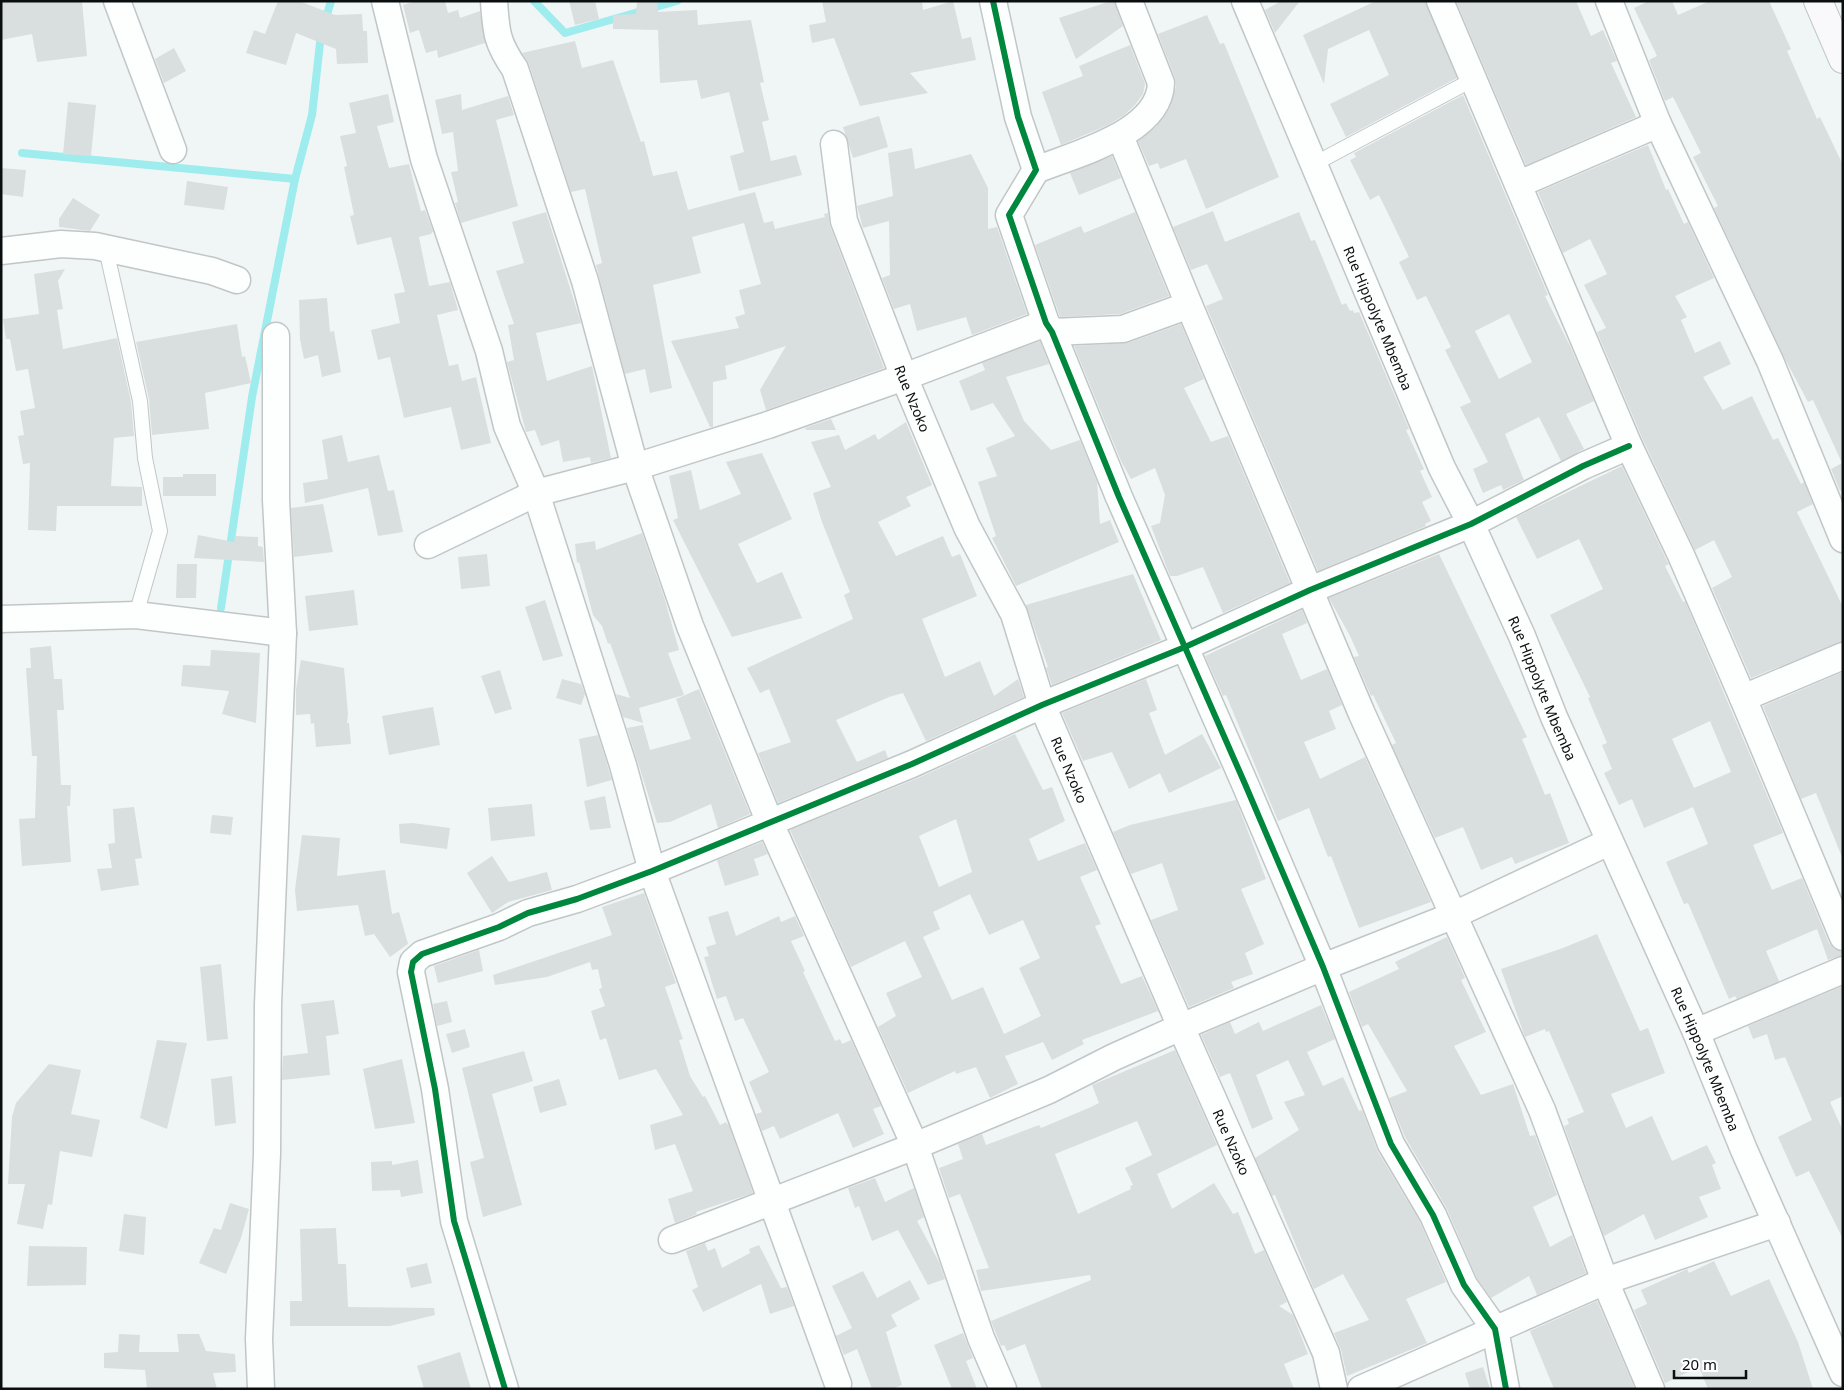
<svg xmlns="http://www.w3.org/2000/svg" width="1844" height="1390" viewBox="0 0 1844 1390" font-family="'Noto Sans',sans-serif">
<rect width="100%" height="100%" fill="#f0f6f6"/>
<g fill="none" stroke-linecap="round" stroke-linejoin="round">
<g stroke="#9eecee" stroke-width="8">
<polyline points="534,1 565,33 677,1"/>
<polyline points="325,21 331,1"/>
<polyline points="22,153 295,179"/>
<polyline points="221,608 252,397 295,179 312,115 321,34"/>
</g>
</g>
<g fill="#d9dede" fill-rule="evenodd">
<polygon points="1,1 82,1 87,56 37,62 32,34 1,40"/>
<polygon points="278,1 299,1 335,15 362,14 363,31 367,31 368,63 337,64 336,49 296,33 286,65 246,53 254,30 265,34"/>
<polygon points="416,1 445,1 448,13 458,10 460,18 480,11 485,43 438,58 437,50 426,53 419,30 410,33 403,5"/>
<polygon points="569,1 595,1 599,19 575,25"/>
<polygon points="637,1 657,1 658,12 697,10 698,25 751,20 764,82 760,83 769,120 762,122 771,161 796,155 802,175 739,191 730,156 744,152 729,92 701,99 697,80 660,83 658,30 613,29 613,15 636,14"/>
<polygon points="822,1 922,1 923,10 953,1 962,39 971,37 976,60 910,73 928,93 860,106 834,38 812,43 809,25 826,22"/>
<polygon points="1111,1 1114,1 1123,26 1076,59 1059,18"/>
<polygon points="1281,1 1300,1 1275,33 1265,10"/>
<polygon points="1376,1 1425,1 1457,78 1346,137 1330,104 1389,75 1369,30 1328,49 1324,84 1303,35"/>
<polygon points="1456,1 1576,1 1591,36 1603,30 1617,61 1611,63 1636,117 1526,165"/>
<polygon points="1649,1 1672,1 1678,15 1710,1 1769,1 1791,49 1787,51 1817,119 1820,117 1843,165 1843,490 1840,491 1831,469 1842,463 1813,400 1808,402 1785,359 1714,208 1718,206 1693,157 1701,153 1673,97 1665,101 1649,60 1657,56 1634,8"/>
<polygon points="1207,15 1220,44 1224,43 1279,177 1206,209 1186,159 1160,169 1158,163 1149,166 1138,141 1156,127 1169,109 1176,86 1175,78 1158,34"/>
<polygon points="575,41 582,68 613,60 641,142 644,141 653,176 677,171 688,210 755,192 764,223 773,221 775,229 825,217 824,214 828,213 830,226 884,368 766,410 760,390 786,346 725,366 727,379 713,382 713,427 710,427 671,341 739,328 735,317 745,314 739,290 761,284 744,223 692,237 701,273 653,285 672,388 650,393 645,369 625,374 596,265 602,263 585,189 571,192 529,64 522,53"/>
<polygon points="1130,45 1145,84 1143,94 1135,105 1123,116 1106,126 1061,145 1042,92 1083,76 1079,66"/>
<polygon points="174,48 186,71 164,83 155,59"/>
<polygon points="388,94 394,122 377,126 389,168 409,164 421,211 425,210 433,231 431,234 419,237 429,286 450,282 458,310 437,315 449,366 458,364 462,381 476,377 491,443 461,450 451,407 404,418 390,357 378,360 371,330 400,323 394,294 405,292 391,237 357,245 350,216 354,215 344,167 347,166 340,136 356,133 349,103"/>
<polygon points="461,94 462,110 508,96 514,115 496,120 518,206 461,223 455,203 458,202 451,172 458,171 453,132 442,134 435,100"/>
<path d="M1463 95 1548 295 1545 296 1570 346 1594 401 1566 414 1584 449 1561 461 1539 417 1505 434 1524 480 1503 490 1501 485 1483 493 1473 469 1488 462 1460 407 1471 402 1445 350 1451 347 1426 296 1417 300 1399 262 1409 257 1379 195 1370 200 1350 160 1356 157 1354 153ZM1509 314 1532 362 1499 379 1475 331Z"/>
<polygon points="68,102 96,105 91,156 63,154"/>
<polygon points="879,116 888,147 853,158 843,127"/>
<polygon points="1648,145 1666,190 1668,189 1684,224 1688,222 1714,278 1675,296 1687,317 1681,320 1695,353 1720,341 1731,364 1703,377 1723,410 1752,396 1773,440 1778,438 1801,484 1804,482 1813,504 1797,512 1843,607 1843,641 1751,678 1712,588 1732,577 1714,540 1695,550 1643,440 1597,332 1606,328 1584,285 1607,274 1590,239 1563,253 1538,192"/>
<polygon points="912,148 915,169 971,154 988,188 988,229 997,227 1027,314 972,335 966,317 917,331 910,304 894,309 882,278 890,275 889,221 863,228 857,206 893,196 888,153"/>
<polygon points="1112,156 1121,178 1079,195 1070,173"/>
<polygon points="1,168 26,170 23,197 1,194"/>
<polygon points="187,181 228,187 224,210 184,205"/>
<polygon points="73,198 100,215 90,231 59,227 59,219"/>
<polygon points="1213,211 1225,242 1299,212 1311,241 1315,240 1342,305 1346,303 1350,311 1353,310 1354,313 1359,312 1409,429 1406,430 1424,469 1420,471 1432,497 1422,502 1431,521 1425,524 1426,526 1318,571 1206,306 1223,299 1207,264 1191,270 1173,227"/>
<polygon points="546,212 581,323 536,333 547,381 592,366 611,458 591,463 590,457 563,462 559,440 541,446 535,430 526,432 507,362 514,360 508,325 514,324 496,271 524,263 512,222"/>
<polygon points="1135,212 1169,296 1120,314 1060,317 1035,245 1081,226 1084,233"/>
<polygon points="65,269 58,281 63,309 57,310 63,349 117,338 131,402 134,436 114,438 111,486 142,487 142,506 57,506 56,531 28,530 30,463 23,464 18,436 24,435 20,411 35,408 28,369 16,371 10,339 6,339 3,319 39,314 34,274"/>
<polygon points="327,298 330,332 334,331 341,372 322,377 318,355 304,359 300,339 299,300"/>
<polygon points="237,324 242,357 245,356 251,383 205,393 209,429 152,435 149,399 136,342"/>
<polygon points="1181,324 1204,379 1184,388 1211,442 1228,436 1290,583 1223,613 1203,567 1177,576 1170,576 1151,526 1160,523 1165,495 1155,468 1131,479 1121,461 1074,346 1128,343"/>
<polygon points="1040,341 1049,364 1006,377 1024,421 1051,450 1080,440 1097,482 1100,524 1110,520 1119,542 1016,586 992,538 996,536 978,482 997,476 986,448 1015,436 993,403 971,411 959,381 985,370 982,363"/>
<polygon points="831,419 836,430 806,430 805,428"/>
<polygon points="906,422 932,485 906,497 911,506 878,522 896,556 943,536 952,557 960,554 977,596 922,619 945,677 980,661 994,696 1018,679 1024,697 926,741 903,693 889,697 836,720 857,762 885,750 888,758 778,803 758,753 791,742 769,689 760,693 747,668 853,619 844,595 850,592 822,522 813,493 831,487 811,442 839,435 845,450 875,434 878,440"/>
<polygon points="342,435 348,462 379,455 388,491 394,490 403,532 378,536 368,488 305,503 303,483 328,479 322,440"/>
<polygon points="762,453 792,519 738,544 757,583 782,572 802,618 732,637 673,520 678,518 669,476 691,470 700,510 741,494 726,462"/>
<path d="M1622 466 1667 561 1669 564 1665 566 1683 602 1685 601 1783 833 1753 845 1772 890 1802 878 1829 943 1834 949 1843 952V955L1828 960 1817 929 1766 951 1779 981 1737 999 1735 996 1729 999 1688 903 1684 904 1666 862 1708 844 1693 807 1644 828 1632 799 1619 805 1604 773 1612 769 1602 745 1607 743 1588 698 1590 697 1550 615 1603 589 1579 539 1537 559 1516 517ZM1710 721 1731 772 1694 788 1672 739Z"/>
<polygon points="183,474 216,474 216,496 163,496 163,477 183,477"/>
<polygon points="323,504 333,552 294,557 291,508"/>
<polygon points="642,533 664,597 679,650 668,653 684,695 639,708 643,723 623,717 616,694 630,698 610,643 608,644 602,626 593,615 579,562 577,563 575,544 595,541 596,550"/>
<polygon points="198,535 234,542 235,536 258,537 258,546 263,547 264,562 194,558"/>
<polygon points="487,554 490,586 461,589 458,557"/>
<polygon points="1439,554 1527,737 1522,739 1545,795 1550,793 1569,843 1515,864 1512,857 1481,870 1463,827 1435,838 1392,745 1396,743 1373,695 1371,696 1354,657 1359,656 1351,638 1329,598"/>
<polygon points="177,564 197,564 196,598 176,598"/>
<polygon points="1133,574 1161,640 1052,685 1046,668 1048,667 1026,605"/>
<polygon points="354,590 358,625 309,631 305,596"/>
<polygon points="545,600 563,656 543,661 525,607"/>
<polygon points="1302,610 1307,623 1282,634 1301,680 1327,669 1342,705 1329,711 1336,729 1304,742 1320,779 1365,757 1431,902 1359,928 1331,856 1328,857 1309,808 1278,821 1226,695 1223,696 1205,656"/>
<polygon points="51,646 54,679 62,679 64,710 57,710 61,785 71,785 70,806 67,806 71,862 22,866 19,819 35,818 37,756 32,756 26,668 31,668 30,648"/>
<polygon points="211,650 260,653 256,723 222,714 229,691 181,686 183,665 210,666"/>
<polygon points="301,660 344,668 348,714 347,723 349,723 351,744 316,747 314,723 311,724 310,714 296,715 296,689"/>
<polygon points="500,670 512,709 495,714 481,676"/>
<polygon points="1843,672 1843,857 1842,857 1816,793 1801,799 1763,706"/>
<polygon points="562,679 581,684 585,694 581,705 556,698"/>
<polygon points="1146,679 1157,710 1149,713 1165,755 1202,734 1221,768 1169,793 1160,773 1129,789 1112,752 1083,761 1062,713"/>
<polygon points="699,689 750,814 718,828 711,804 670,822 657,823 627,728 643,725 650,750 691,739 676,699"/>
<polygon points="433,707 440,745 389,755 382,716"/>
<path d="M1015 734 1043 790 1052 787 1065 821 1029 839 1038 861 1085 843 1097 870 1080 877 1101 924 1095 926 1121 984 1142 976 1158 1011 1082 1040 1084 1044 1052 1060 1043 1042 1005 1056 1018 1084 990 1098 976 1067 956 1074 955 1071 908 1093 878 1027 896 1016 886 993 922 977 905 941 851 967 790 830 918 778ZM956 819 972 872 939 887 919 836ZM970 894 989 935 1023 920 1040 958 1019 968 1041 1016 1004 1034 983 987 952 1000 923 937 940 929 933 912Z"/>
<polygon points="598,735 612,780 587,787 579,739"/>
<polygon points="605,796 611,828 590,830 584,801"/>
<polygon points="1236,800 1266,879 1241,889 1264,944 1245,953 1253,974 1231,982 1234,988 1189,1007 1151,920 1178,910 1162,863 1131,874 1113,832 1130,825"/>
<polygon points="532,804 535,836 491,841 488,808"/>
<polygon points="134,807 142,858 135,859 139,885 101,891 97,869 112,868 108,844 115,843 113,809"/>
<polygon points="212,815 233,817 231,835 210,833"/>
<polygon points="412,823 450,828 447,849 400,843 399,824"/>
<polygon points="302,835 340,838 337,876 385,870 392,914 399,912 408,944 390,957 374,934 365,936 358,905 297,911 295,890"/>
<polygon points="762,842 768,854 754,859 759,875 725,886 717,860"/>
<polygon points="492,856 509,882 547,872 552,890 508,902 492,913 467,873"/>
<polygon points="644,893 676,983 665,987 683,1039 679,1040 690,1076 703,1097 705,1096 720,1125 726,1122 729,1126 753,1193 696,1212 697,1214 675,1223 668,1199 693,1191 675,1144 655,1150 650,1125 683,1115 656,1069 619,1080 606,1038 600,1040 591,1011 605,1006 599,989 602,988 598,969 592,970 590,962 547,977 495,985 493,975 612,935 602,907"/>
<polygon points="728,911 736,936 779,916 781,922 795,916 804,936 791,941 805,971 803,972 835,1041 840,1039 842,1044 851,1040 881,1106 873,1109 884,1134 853,1148 838,1113 780,1139 774,1126 762,1131 756,1114 762,1112 749,1082 769,1072 743,1018 735,1021 726,996 717,999 704,957 709,956 706,947 716,944 708,917"/>
<polygon points="1597,934 1640,1031 1648,1028 1665,1073 1611,1094 1626,1128 1652,1116 1672,1161 1707,1145 1716,1163 1712,1165 1721,1189 1699,1197 1708,1217 1655,1240 1644,1214 1604,1236 1564,1126 1569,1124 1567,1119 1584,1112 1549,1031 1546,1032 1545,1029 1525,1037 1501,969 1563,948"/>
<polygon points="1447,937 1465,978 1461,980 1486,1032 1454,1046 1481,1095 1513,1084 1530,1136 1535,1135 1557,1195 1533,1207 1550,1247 1572,1235 1586,1273 1537,1295 1529,1276 1491,1298 1477,1278 1446,1207 1405,1137 1389,1098 1407,1091 1368,1024 1362,1027 1349,992 1399,969 1395,962"/>
<polygon points="479,950 483,971 438,983 434,966"/>
<polygon points="221,964 228,1039 207,1041 200,967"/>
<polygon points="1843,986 1843,1096 1830,1102 1843,1131 1843,1239 1809,1171 1796,1177 1778,1137 1812,1120 1785,1057 1775,1060 1767,1034 1753,1039 1748,1026"/>
<polygon points="334,1000 339,1034 326,1036 330,1075 282,1080 283,1056 308,1053 301,1004"/>
<polygon points="447,1001 452,1022 437,1026 433,1004"/>
<polygon points="1321,1005 1335,1039 1307,1052 1323,1086 1343,1077 1359,1111 1362,1110 1378,1152 1420,1222 1446,1282 1406,1299 1427,1343 1347,1376 1341,1350 1334,1333 1369,1320 1343,1274 1314,1289 1275,1195 1272,1196 1255,1158 1299,1130 1284,1102 1305,1095 1288,1060 1256,1075 1273,1119 1252,1129 1230,1073 1220,1077 1201,1035 1230,1022 1235,1034 1259,1022 1263,1031"/>
<polygon points="465,1029 470,1047 452,1053 446,1034"/>
<polygon points="157,1040 187,1043 167,1129 140,1118"/>
<path d="M1175 1050 1217 1145 1157 1174 1172 1209 1214 1183 1233 1214 1238 1212 1255 1254 1264 1250 1287 1302 1279 1306 1293 1315 1308 1354 1284 1364 1294 1389H1042L1025 1344 1007 1351 1004 1345 1001 1346 991 1321 1091 1280 1090 1275 981 1291 976 1270 989 1268 960 1194 949 1198 939 1168 963 1159 958 1144 982 1134 986 1145 1039 1125 1041 1128 1091 1107 1099 1103 1092 1085ZM1137 1121 1152 1155 1125 1168 1133 1185 1130 1186 1131 1189 1078 1214 1055 1154Z"/>
<polygon points="524,1051 533,1081 492,1094 522,1205 483,1217 470,1162 484,1158 462,1068"/>
<polygon points="402,1059 415,1123 375,1129 363,1069"/>
<polygon points="49,1064 81,1070 71,1114 100,1120 92,1157 60,1151 52,1205 48,1204 43,1229 17,1224 25,1184 8,1184 12,1117 16,1103"/>
<polygon points="232,1076 236,1123 215,1126 211,1079"/>
<polygon points="559,1079 567,1105 540,1113 533,1087"/>
<polygon points="418,1160 423,1193 401,1197 400,1190 372,1191 371,1162 392,1161 392,1165"/>
<polygon points="875,1178 885,1202 914,1188 924,1217 917,1221 939,1262 945,1279 928,1285 898,1230 872,1241 859,1206 855,1208 848,1188"/>
<polygon points="230,1203 249,1209 241,1238 226,1274 199,1263 214,1228 221,1230"/>
<polygon points="124,1214 146,1217 144,1255 119,1251"/>
<polygon points="336,1228 338,1264 346,1264 348,1307 434,1308 435,1315 390,1326 290,1326 290,1301 302,1301 300,1229"/>
<polygon points="705,1243 708,1251 715,1248 722,1268 750,1253 749,1249 759,1245 781,1288 787,1287 794,1306 770,1314 761,1284 703,1312 692,1290 698,1287 686,1251"/>
<polygon points="29,1246 87,1247 86,1285 27,1286"/>
<polygon points="1714,1261 1731,1296 1769,1279 1798,1342 1813,1389 1708,1389 1699,1367 1665,1383 1634,1310 1647,1304 1641,1290 1683,1271 1687,1269 1689,1273"/>
<polygon points="427,1263 432,1283 411,1288 406,1268"/>
<polygon points="863,1271 877,1298 910,1280 920,1299 891,1315 897,1326 886,1332 902,1385 892,1389 872,1389 857,1349 844,1355 836,1336 852,1328 832,1286"/>
<polygon points="1597,1301 1635,1389 1554,1389 1530,1331"/>
<polygon points="963,1333 973,1358 966,1361 977,1389 952,1389 934,1345"/>
<polygon points="119,1334 140,1335 139,1352 179,1352 177,1334 199,1334 206,1351 235,1354 236,1372 213,1373 217,1389 147,1389 145,1370 104,1368 104,1353 118,1352"/>
<polygon points="460,1352 471,1389 424,1389 417,1366"/>
<polygon points="1483,1367 1490,1389 1470,1389 1465,1373"/>
</g>
<g fill="none" stroke-linecap="round" stroke-linejoin="round">
<g stroke="#c1c6c6" stroke-width="16">
<g id="service">
<polyline points="1314,164 1474,79"/>
<polyline points="106,249 140,401 145,458 160,531 136,615"/>
</g>
</g>
<g stroke="#c1c6c6" stroke-width="29">
<g id="minor">
<polyline points="117,1 173,150"/>
<polyline points="385,1 424,159 489,351 507,426 536,493 623,765 652,871 838,1384"/>
<path d="M494 1C496 33 497 43 515 69L585 281 635 467 690 626 770 823 915 1146 981 1338 1003 1389"/>
<polyline points="993,1 1018,117 1036,170 1009,215 1046,323 1052,332 1119,497 1245,784 1323,967 1391,1144 1433,1215 1464,1285 1495,1329 1506,1389"/>
<path id="s1" d="M1245 1 1442 468 1471 524 1522 636 1554 717 1696 1032 1744 1150 1843 1373"/>
<polyline points="1440,1 1629,446 1681,555 1743,698 1843,937"/>
<polyline points="1609,1 1658,124 1770,361 1843,539"/>
<polyline points="1120,136 1189,305 1362,714 1542,1110 1605,1281 1651,1389"/>
<path id="s2" d="M834 144 844 221 904 377 967 527 1014 614 1042 705 1181 1027 1326 1353 1334 1389"/>
<path d="M1036 170C1075 154 1160 133 1161 83L1129 1"/>
<polyline points="1519,184 1658,124"/>
<polyline points="1,251 61,244 95,246 212,271 237,280"/>
<polyline points="1052,332 1123,329 1189,305"/>
<polyline points="428,545 536,493 635,467 768,425 904,377 1046,323"/>
<polyline points="1,619 136,615 283,633"/>
<polyline points="1743,698 1843,656"/>
<polyline points="1696,1032 1843,970"/>
<polyline points="672,1240 915,1146 1049,1090 1114,1057 1181,1027 1323,967 1452,916 1609,842"/>
<polyline points="261,1389 259,1339 267,1154 268,1004 283,633 276,500 276,336"/>
<polyline points="505,1389 454,1221 435,1089 411,972 413,962 422,954 499,927 528,913 577,899 652,871 912,764 1042,705 1185,647 1310,590 1471,524 1583,466 1629,446"/>
<polyline points="1361,1389 1605,1281 1777,1223"/>
</g>
</g>
<g stroke="#c1c6c6" stroke-width="30">
<polyline id="secondary" points="1818,1 1843,59"/>
</g>
<use href="#service" stroke="#fdfefe" stroke-width="14"/>
<use href="#minor" stroke="#fdfefe" stroke-width="26"/>
<use href="#secondary" stroke="#f9f8fb" stroke-width="28"/>
<g stroke="#fff" stroke-width="9">
<g id="cycleway">
<polyline points="993,1 1018,117 1036,170 1009,215 1046,323 1052,332 1119,497 1245,784 1323,967 1391,1144 1433,1215 1464,1285 1495,1329 1506,1389"/>
<polyline points="505,1389 454,1221 435,1089 411,972 413,962 422,954 499,927 528,913 577,899 652,871 912,764 1042,705 1185,647 1310,590 1471,524 1583,466 1629,446"/>
</g>
</g>
<use href="#cycleway" stroke="#00873e" stroke-width="6"/>
</g>
<g text-anchor="middle" dominant-baseline="central" stroke-width="5" stroke-linejoin="round" paint-order="stroke">
<g font-size="14" fill="#0a0e0e" stroke="#fff">
<text stroke="none"><textPath href="#s1" startOffset="344">Rue Hippolyte Mbemba</textPath></text>
<text stroke="none"><textPath href="#s2" startOffset="268">Rue Nzoko</textPath></text>
<text stroke="none"><textPath href="#s1" startOffset="749">Rue Hippolyte Mbemba</textPath></text>
<text stroke="none"><textPath href="#s2" startOffset="672">Rue Nzoko</textPath></text>
<text stroke="none"><textPath href="#s1" startOffset="1154">Rue Hippolyte Mbemba</textPath></text>
<text stroke="none"><textPath href="#s2" startOffset="1078">Rue Nzoko</textPath></text>
</g>
</g>
<rect width="1844" height="1390" fill="none" stroke="#0a0e0e" stroke-width="5"/>
<path d="M1674 1370v8h72v-8" fill="none" stroke="#0a0e0e" stroke-width="2.5"/>
<text x="1682" y="1370" font-size="15" fill="#0a0e0e" stroke="#ffffff" stroke-width="4" paint-order="stroke">20 m</text>
</svg>
